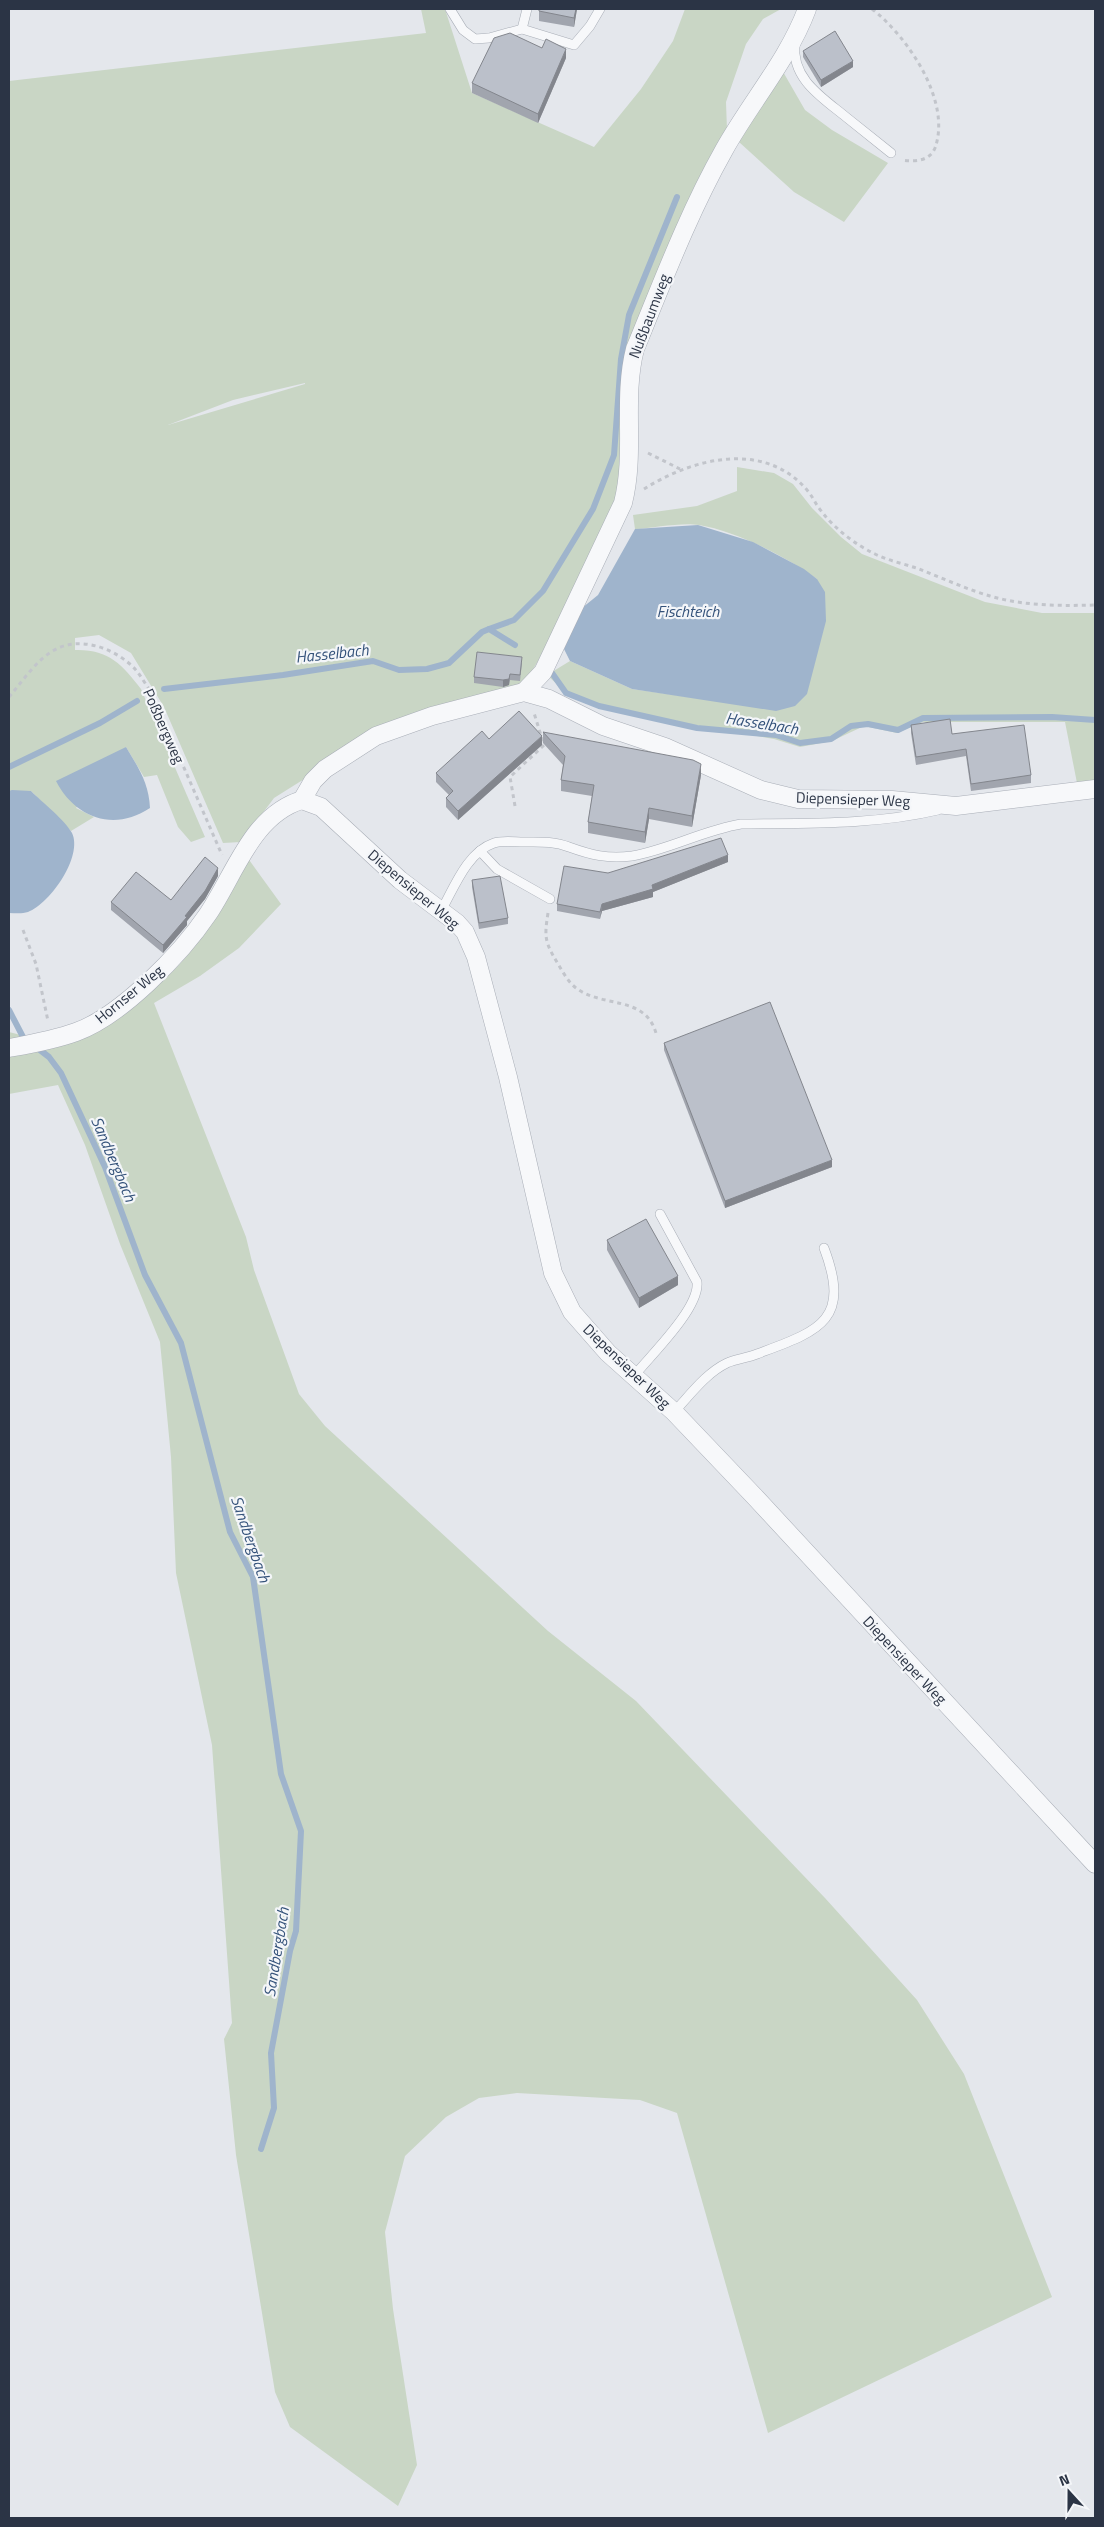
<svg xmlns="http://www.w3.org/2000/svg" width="1104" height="2527" viewBox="0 0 1104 2527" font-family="'Titillium Web',sans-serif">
<rect width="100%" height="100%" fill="#e4e7ec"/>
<g fill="#c9d6c5" fill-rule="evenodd">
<path d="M421 9H445L472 93 594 147 641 89 673 41 685 9H781L763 19 746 44 726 102 727 130 629 347 620 493 571 605 522 688 395 722 274 798 241 842 223 843 164 707 131 653 99 635 75 638V650C108 649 122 664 141 689L205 837 191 842 178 827 157 775 144 777 126 747 76 808 94 817 71 831 31 791H9V81L426 33ZM305 383V384L168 425 233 400Z"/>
<polygon points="782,70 805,110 832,130 888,163 844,222 794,192 739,142"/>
<path d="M737 467 774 473 793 484 812 508 841 537 862 554 985 602 1042 613H1095V781L1077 783 1065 722H923L897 733 864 726 832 741 800 747 774 739 598 708 561 688 547 675 570 661 632 689 696 698 817 579C787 557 736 531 699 525 682 522 653 528 635 529L633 515 697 506 737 491Z"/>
<path d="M247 857 281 904 239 948 200 976 154 1003 246 1237 254 1270 299 1394 325 1426 548 1631 636 1701 825 1898 917 2000 964 2074 1052 2297 768 2433 677 2113 640 2100 517 2093 479 2098 446 2117 405 2156 385 2232 393 2309 417 2465 398 2506 290 2427 275 2392 236 2155 224 2039 232 2023 212 1745 176 1573 171 1457 160 1342 120 1244 85 1145 58 1085 9 1094V1032L52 1043C92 1023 137 1005 170 974 200 947 227 892 247 857Z"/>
</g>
<g fill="#9fb4cc">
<polygon points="698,525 753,542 804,569 817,579 825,592 826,621 807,694 795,706 776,711 632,689 570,661 564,649 582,608 598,595 635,529"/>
<path d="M126 747C138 767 149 783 150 808 114 832 75 818 56 781Z"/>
<path d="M12 790 31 791C42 802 65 820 72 833 83 856 51 903 28 912 22 914 15 913 9 913V791Z"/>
</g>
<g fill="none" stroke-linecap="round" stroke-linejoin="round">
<g stroke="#9fb4cc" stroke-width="6">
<polyline points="489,629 514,620 543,591 593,509 614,455 621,359 629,315 677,197"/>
<polyline points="552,673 566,693 599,706 697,728 776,735 800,743 831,739 851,726 868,724 898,730 923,718 1052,717 1095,720"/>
<polyline points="164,689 283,675 373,661 399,670 427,669 449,663 482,632 489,629 515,645"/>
<polyline points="9,767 100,723 137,701"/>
<polyline points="9,1010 23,1037 49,1057 61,1073 105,1167 145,1275 181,1343 230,1532 253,1577 281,1774 301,1831 296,1931 290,1951 271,2053 274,2108 261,2149"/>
</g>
<g stroke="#a9aeb7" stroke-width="10">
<g id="lane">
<polyline points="450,9 463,30 475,39 489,38 522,29 574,45 590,26 600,9"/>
<polyline points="522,29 527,9"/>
<path d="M795 44C791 79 823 98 846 117 861 129 876 141 891 153"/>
<polyline points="480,851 497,869 550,899"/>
<path d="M441 911C454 888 467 852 494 843 502 840 515 842 524 842 539 842 554 841 569 847 591 855 607 859 632 856 668 850 704 830 741 824 806 823 875 825 938 810"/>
<path d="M634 1376C650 1356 700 1308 697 1282L660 1214"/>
<path d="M674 1412C690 1395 706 1373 727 1363 736 1359 747 1358 757 1354 818 1331 852 1322 824 1248"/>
</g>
</g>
<g stroke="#a9aeb7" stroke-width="19">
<g id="street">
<path d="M524 692 543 672 623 503C636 452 622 400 635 349 663 281 688 214 724 150 750 103 788 60 807 9"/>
<polyline points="302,800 321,807 400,880 457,923 465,932 476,957 508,1077 553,1273 572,1312 608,1353 674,1412 755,1497 1095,1864"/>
<path d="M9 1048C31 1044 54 1040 76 1032 121 1016 181 954 208 914 235 874 252 815 302 800L313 781 325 769 376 736 432 716 524 692 549 699 603 726 665 747 761 790 798 799 892 800 956 806 1095 789"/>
</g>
</g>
<g stroke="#c2c5cb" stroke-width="3" stroke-dasharray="4 4" stroke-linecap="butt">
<path d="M872 9C907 36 952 101 935 148 930 161 915 162 902 160"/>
<polyline points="648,453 680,469"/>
<path d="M644 489C693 458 764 440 807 490 813 497 816 505 822 512 835 529 856 545 875 554 889 561 905 564 919 569 942 578 966 589 990 596 1024 606 1060 606 1095 605"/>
<path d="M9 697C22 682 34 663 51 652 78 634 115 648 135 669 141 676 146 685 151 692L222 855"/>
<polyline points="515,806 510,777 544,745 534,713"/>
<path d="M548 913C544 938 545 942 558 964 563 972 568 982 576 988 602 1008 645 995 656 1033"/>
<polyline points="23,930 36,964 48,1021"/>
</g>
<use href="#lane" stroke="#f7f8fa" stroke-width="9"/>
<use href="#street" stroke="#f7f8fa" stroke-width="18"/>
</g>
<g fill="#a1a5ae">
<polygon points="577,9 574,27 539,21 539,11"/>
<polygon points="803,51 853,67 821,87 803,57"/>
<polygon points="566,58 538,123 472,93 472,83"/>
<polygon points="522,663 520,681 510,680 509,685 503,687 474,683 474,677"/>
<polygon points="911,725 952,734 1031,775 1031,783 971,791 966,756 916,765 911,733"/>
<polygon points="543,732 701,775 692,827 649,819 645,843 588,833 588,822 592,796 561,791 561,780 563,765 543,743"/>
<polygon points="489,739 542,745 458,820 446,807 446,798 449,795 436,782 436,773"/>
<polygon points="728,862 653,892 653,897 602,911 600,919 557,911 557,904 608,873"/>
<polygon points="218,876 205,899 187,921 187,925 163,953 111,910 111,902 171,900"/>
<polygon points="472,880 508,918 508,924 479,929 472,887"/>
<polygon points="664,1043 832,1167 725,1208 664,1050"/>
<polygon points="607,1240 678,1285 639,1308 607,1250"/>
</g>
<g fill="#83868d">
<polygon points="576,9 577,9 574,27 574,18"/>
<polygon points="566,49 566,58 538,123 538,114"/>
<polygon points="853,61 853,67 821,87 821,80"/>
<polygon points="510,674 509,685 503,687 503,680"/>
<polygon points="542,736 542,745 458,820 458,811"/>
<polygon points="701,764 701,775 692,827 692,816"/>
<polygon points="649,808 649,819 645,843 645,832"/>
<polygon points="728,855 728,862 653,892 653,897 602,911 600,919 602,904 652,885"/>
<polygon points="218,868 218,876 205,899 187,921 187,925 163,953 163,945 185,916"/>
<polygon points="832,1160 832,1167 725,1208 725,1201"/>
<polygon points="678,1276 678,1285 639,1308 639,1298"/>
</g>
<g fill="#bbc0ca" stroke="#83868d">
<polygon points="539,9 576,9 574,18 539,11"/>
<polygon points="835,31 853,61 821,80 803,51"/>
<polygon points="510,33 542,48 546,39 566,49 538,114 472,83 494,38"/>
<polygon points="477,652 522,657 520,675 510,674 509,679 503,680 474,677"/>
<polygon points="519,711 542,736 458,811 446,798 453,791 436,773 482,731 489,739"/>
<polygon points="950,719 952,734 1024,725 1031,775 971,784 966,749 916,757 911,725"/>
<polygon points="543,732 693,760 701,764 692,816 649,808 645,832 588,822 594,785 561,780 565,756"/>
<polygon points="721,838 728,855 652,885 653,889 602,904 600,912 557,904 564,866 608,873"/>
<polygon points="205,857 218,868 205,891 185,916 187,917 163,945 111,902 136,872 171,900"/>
<polygon points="500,876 508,918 479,923 472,880"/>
<polygon points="770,1002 832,1160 725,1201 664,1043"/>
<polygon points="646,1219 678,1276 639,1298 607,1240"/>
</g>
<g text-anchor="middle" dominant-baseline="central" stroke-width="4.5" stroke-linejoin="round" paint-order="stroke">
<g font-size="15" fill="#2b3445" stroke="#f4f6f9">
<text transform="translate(649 316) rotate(-69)">Nußbaumweg</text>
<text transform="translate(164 726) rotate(66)">Poßbergweg</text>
<text transform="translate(853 799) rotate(2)">Diepensieper Weg</text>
<text transform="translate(414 889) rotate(40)">Diepensieper Weg</text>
<text transform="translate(129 994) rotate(-39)">Hornser Weg</text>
<text transform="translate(627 1366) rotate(44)">Diepensieper Weg</text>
<text transform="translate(905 1660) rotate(47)">Diepensieper Weg</text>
</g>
<g font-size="16" font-style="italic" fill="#34527a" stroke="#f4f6f9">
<text x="688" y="611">Fischteich</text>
<text transform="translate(332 653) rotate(-6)">Hasselbach</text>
<text transform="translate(762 723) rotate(9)">Hasselbach</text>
<text transform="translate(114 1159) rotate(67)">Sandbergbach</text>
<text transform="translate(251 1539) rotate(71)">Sandbergbach</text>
<text transform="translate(276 1952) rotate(-81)">Sandbergbach</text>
</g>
</g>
<rect width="1104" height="2527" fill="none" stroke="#2b3445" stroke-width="20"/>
<g transform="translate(1069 2492) rotate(339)" stroke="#f4f6f9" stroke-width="4" paint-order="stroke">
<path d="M0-4L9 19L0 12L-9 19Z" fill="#2b3445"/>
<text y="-8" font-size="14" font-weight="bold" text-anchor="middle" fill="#2b3445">N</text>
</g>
</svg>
